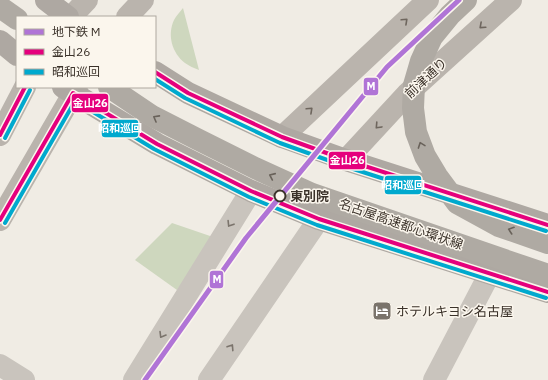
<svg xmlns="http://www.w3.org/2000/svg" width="548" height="380" viewBox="0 0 548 380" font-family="'IBM Plex Sans','Noto Sans JP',sans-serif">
<rect width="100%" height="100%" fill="#f0ece4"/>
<g fill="#ced7be">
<path d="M183 8 199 70C194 68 189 66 185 63 172 53 167 35 174 20 176 16 180 12 183 8Z"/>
<polygon points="172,223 216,238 177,290 135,260"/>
</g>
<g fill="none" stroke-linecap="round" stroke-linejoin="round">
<g stroke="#c9c4bd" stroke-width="22">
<polyline points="0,365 24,380"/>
<polyline points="134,380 251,191"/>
<polyline points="209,380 319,219"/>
<polyline points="434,380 490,273"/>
</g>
<g stroke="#bab4ad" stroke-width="22">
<polyline points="71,17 87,0"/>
<polyline points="127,17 143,0"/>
<polyline points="0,135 25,87"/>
<polyline points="282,137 428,0"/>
<polyline points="346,160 407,94 511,0"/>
<polyline points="0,220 77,87"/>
</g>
<g stroke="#aea8a2" stroke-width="22">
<polyline points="46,0 68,17"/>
<polyline points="0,41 17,55"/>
<polyline points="155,72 188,93 282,137 346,160 548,225"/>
<polyline points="63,87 157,144 251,191 319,219 548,292"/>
</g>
<g stroke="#afaaa3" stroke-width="22">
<polyline points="0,7 17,19"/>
<polyline points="109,87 152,116 197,139 255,168 312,194 548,275"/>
</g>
<polyline stroke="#afaaa3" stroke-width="22" points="466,0 450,15 432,37 421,61 414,85 413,108 416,132 425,156 437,176 457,203 499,226 548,243"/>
<g stroke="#fbf6ed" stroke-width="7">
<g id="bus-1">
<polyline points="155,72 188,93 282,137 346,160 548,225"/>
<polyline points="0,135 25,87"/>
<polyline points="0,220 73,93 157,144 251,191 319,219 548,292"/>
</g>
</g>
<g stroke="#fbf6ed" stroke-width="7">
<g id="bus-2">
<polyline points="155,79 185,98 280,143 344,166 546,231"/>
<polyline points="5,138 30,90"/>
<polyline points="5,223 75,101 154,149 249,197 317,225 546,298"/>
</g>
</g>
<use href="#bus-1" stroke="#e5007d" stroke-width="4"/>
<use href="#bus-2" stroke="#00a9ce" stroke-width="4"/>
<g stroke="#fbf6ed" stroke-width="8">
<polyline id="metro-1" points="145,380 246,238 387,67 459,0"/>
</g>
<use href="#metro-1" stroke="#b074d6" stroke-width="5"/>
</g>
<defs><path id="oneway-chevron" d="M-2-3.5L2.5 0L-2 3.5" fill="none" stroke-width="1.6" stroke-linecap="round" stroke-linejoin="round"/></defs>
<g stroke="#6e665e">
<use href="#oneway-chevron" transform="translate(405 21) rotate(-43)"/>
<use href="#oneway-chevron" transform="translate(482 26) rotate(138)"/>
<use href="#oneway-chevron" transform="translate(310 110) rotate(-43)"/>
<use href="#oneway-chevron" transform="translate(378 126) rotate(133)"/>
</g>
<g stroke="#69625a">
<use href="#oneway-chevron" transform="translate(156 118) rotate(-151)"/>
<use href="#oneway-chevron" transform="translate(421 145) rotate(-110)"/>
<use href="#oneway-chevron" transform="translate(272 176) rotate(-156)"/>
<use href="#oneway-chevron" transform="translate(511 230) rotate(-161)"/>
</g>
<g stroke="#7b746c">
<use href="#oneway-chevron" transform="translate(230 224) rotate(122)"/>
<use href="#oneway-chevron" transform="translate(162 335) rotate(121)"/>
<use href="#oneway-chevron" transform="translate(231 347) rotate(-57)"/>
</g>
<defs>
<g id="hotel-square" transform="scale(1)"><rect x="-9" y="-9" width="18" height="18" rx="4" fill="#7a736b" stroke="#fbf6ed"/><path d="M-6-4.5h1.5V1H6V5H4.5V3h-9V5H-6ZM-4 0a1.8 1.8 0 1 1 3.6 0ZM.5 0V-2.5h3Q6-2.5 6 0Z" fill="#fff"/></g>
</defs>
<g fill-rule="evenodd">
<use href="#hotel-square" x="382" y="311"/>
</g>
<circle fill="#fbf6ed" stroke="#3b322a" stroke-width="2" cx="280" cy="196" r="5.5"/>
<g text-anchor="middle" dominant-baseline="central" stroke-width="3" stroke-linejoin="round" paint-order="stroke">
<g font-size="13" fill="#3b322a" stroke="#fbf6ed">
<text transform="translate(426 78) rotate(-43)">前津通り</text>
<text transform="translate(401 224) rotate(19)">名古屋高速都心環状線</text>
</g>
<g font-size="13" font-weight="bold" fill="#3b322a" stroke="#fbf6ed" text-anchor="start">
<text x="290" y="196">東別院</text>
</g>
<g font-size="13" fill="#3b322a" stroke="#fbf6ed" text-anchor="start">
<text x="396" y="311">ホテルキヨシ名古屋</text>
</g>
</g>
<g stroke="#fbf6ed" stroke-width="1.5">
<rect x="363" y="77" width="16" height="19" rx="4" fill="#b074d6"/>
<rect x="71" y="93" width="38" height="20" rx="4" fill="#e5007d"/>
<rect x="101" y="119" width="38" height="19" rx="4" fill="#00a9ce"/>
<rect x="328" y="151" width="38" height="19" rx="4" fill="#e5007d"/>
<rect x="384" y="175" width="38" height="20" rx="4" fill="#00a9ce"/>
<rect x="209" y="270" width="15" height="19" rx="4" fill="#b074d6"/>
</g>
<g font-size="11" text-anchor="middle" font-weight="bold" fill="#fff">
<text x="371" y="90">M</text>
<text x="90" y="107">金山26</text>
<text x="120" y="132">昭和巡回</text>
<text x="347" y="164">金山26</text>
<text x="403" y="189">昭和巡回</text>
<text x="217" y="283">M</text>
</g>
<rect x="16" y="16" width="140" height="72" fill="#fbf6ed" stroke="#aea89f"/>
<rect x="24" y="29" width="20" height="6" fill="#b074d6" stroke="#aea89f"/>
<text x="52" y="36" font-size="12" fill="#3b322a">地下鉄 M</text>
<rect x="24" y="49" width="20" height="6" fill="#e5007d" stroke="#aea89f"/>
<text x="52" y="56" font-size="12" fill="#3b322a">金山26</text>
<rect x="24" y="69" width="20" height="6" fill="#00a9ce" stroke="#aea89f"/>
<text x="52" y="76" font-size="12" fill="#3b322a">昭和巡回</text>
</svg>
